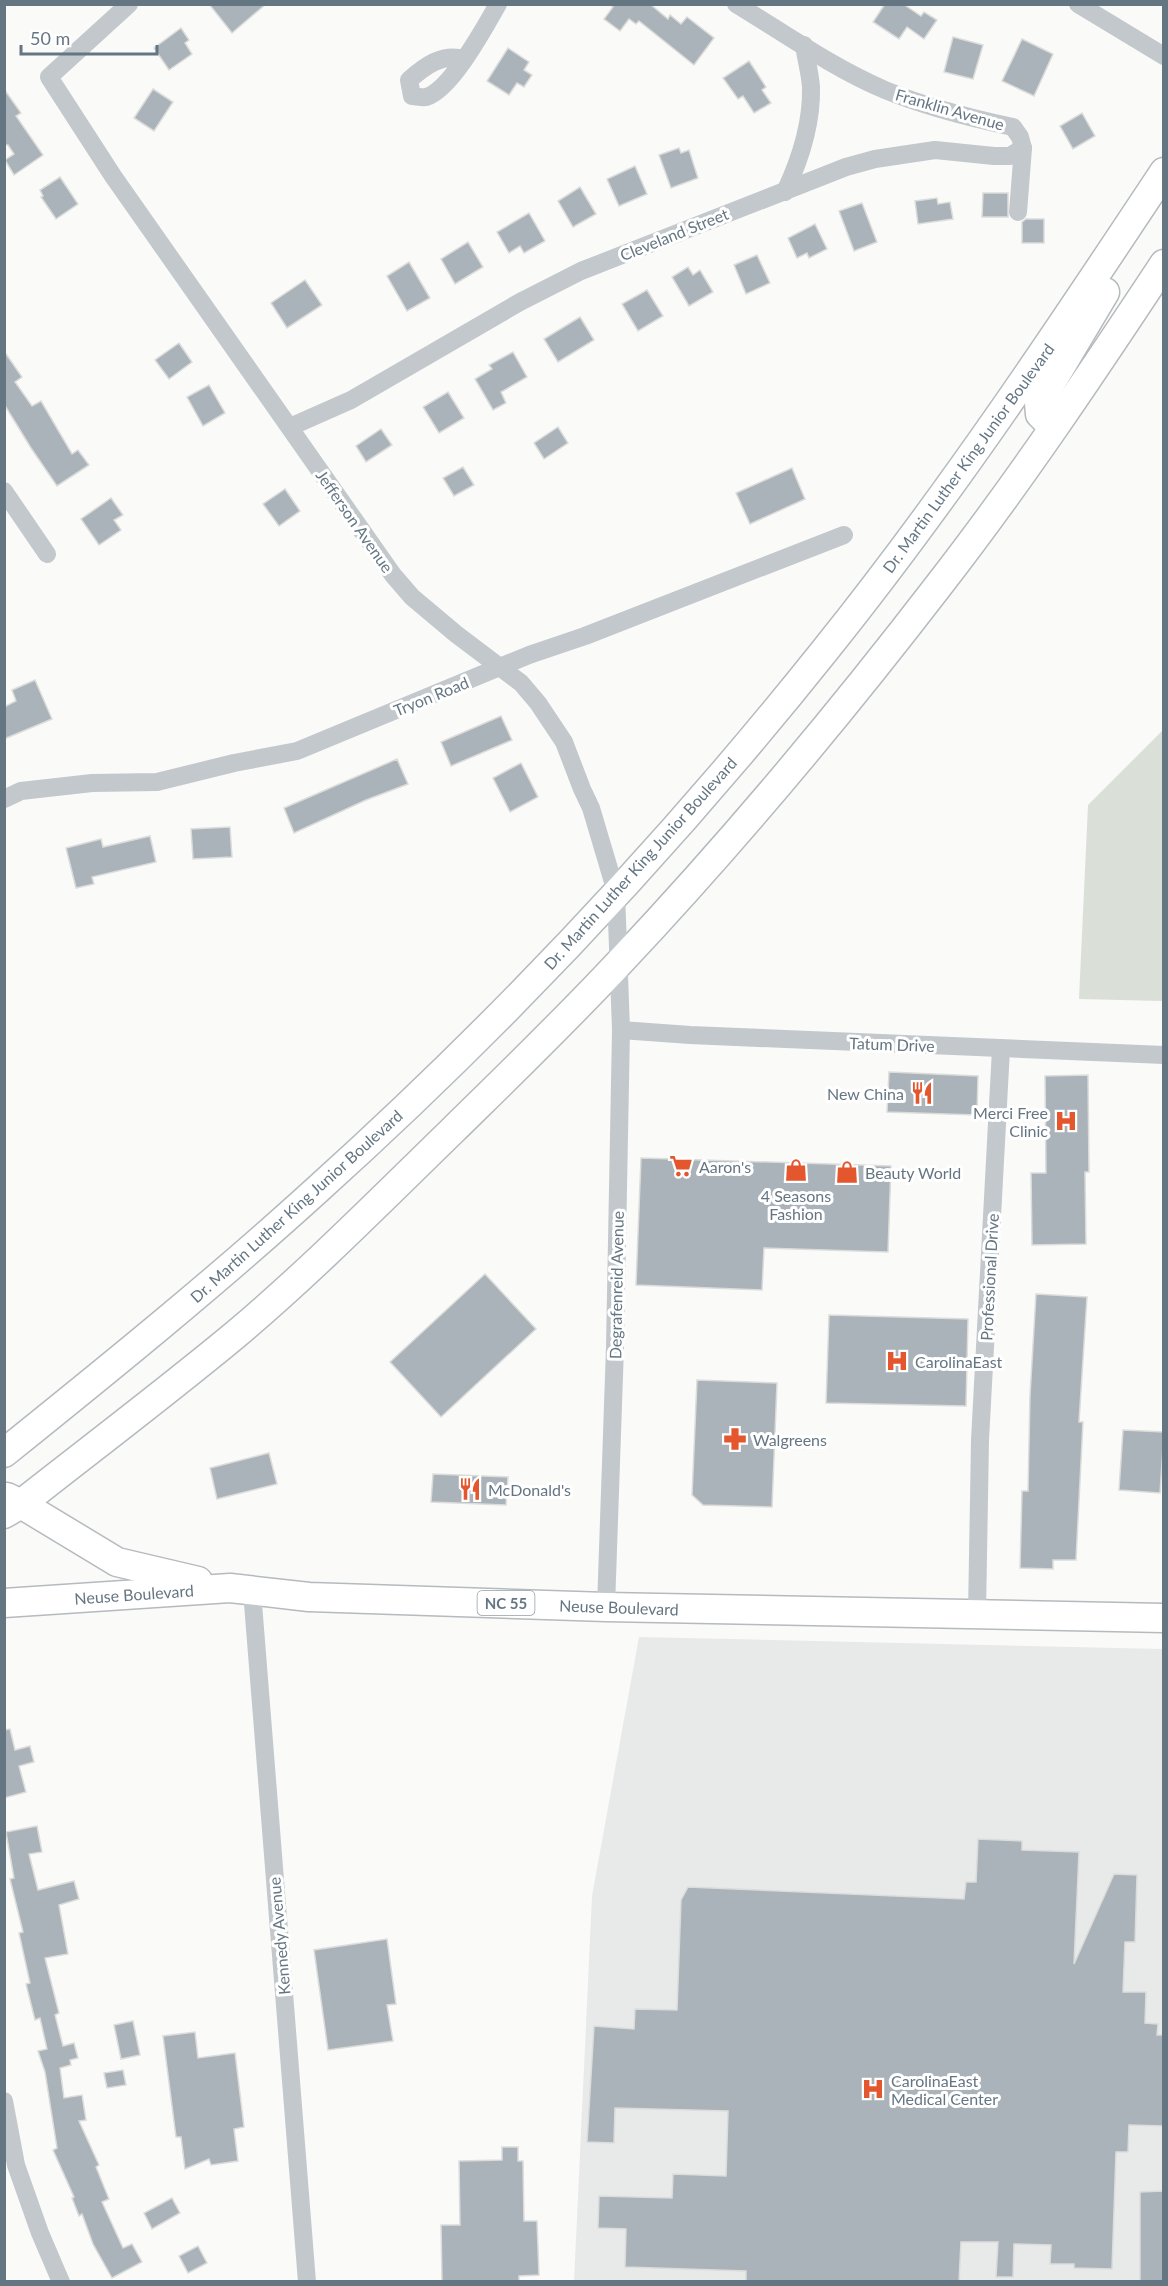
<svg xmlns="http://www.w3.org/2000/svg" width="1168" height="2286" viewBox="0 0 1168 2286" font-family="Lato,sans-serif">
<rect width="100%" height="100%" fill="#fafaf8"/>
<polygon fill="#e8e9e9" points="639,1637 1163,1649 1163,2281 574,2282 592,1896"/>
<polygon fill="#dadfd7" points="1163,730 1163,1001 1079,999 1088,805"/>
<g fill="#aab3b9" stroke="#dcdcda" stroke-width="1.5">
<polygon points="209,4 266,4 232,33"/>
<polygon points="609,4 650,4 668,19 670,15 681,24 687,17 714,38 694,65 639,21 636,24 629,19 620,31 604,19 613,7"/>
<polygon points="885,4 903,4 921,16 924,12 937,20 924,39 907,27 899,39 873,22"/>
<polygon points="181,28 189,40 185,43 192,54 169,70 154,48"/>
<polygon points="953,37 983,45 973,79 944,72"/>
<polygon points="1022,39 1053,54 1034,96 1002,81"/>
<polygon points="508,48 529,62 524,70 532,75 524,87 517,83 509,95 487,81"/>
<polygon points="749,61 766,87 762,90 771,103 754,113 743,96 738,99 723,78"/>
<polygon points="4,89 21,113 16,116 43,155 14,175 5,160 14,154 8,145 4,145"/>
<polygon points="153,89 173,102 154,131 134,118"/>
<polygon points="1082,113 1095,136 1073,149 1060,126"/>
<polygon points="679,148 681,153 689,150 698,178 671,188 659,155"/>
<polygon points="635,166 647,194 619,206 607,179"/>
<polygon points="60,177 78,204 56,219 41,197 43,196 40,190"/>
<polygon points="580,187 596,214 573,227 558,201"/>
<polygon points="983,193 1008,193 1008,217 982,217"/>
<polygon points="937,198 938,204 950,202 953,219 918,224 915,201"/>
<polygon points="862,203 877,242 854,251 839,211"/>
<polygon points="529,213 545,241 524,253 520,246 509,253 497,232"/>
<polygon points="1026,219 1044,219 1044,243 1022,243 1022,222"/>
<polygon points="815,224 827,249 809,258 807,253 797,258 788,238"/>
<polygon points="468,242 483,267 455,284 441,259"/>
<polygon points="757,255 770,283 746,294 734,265"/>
<polygon points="409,262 430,298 407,311 387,276"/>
<polygon points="688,267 693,275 700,270 713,292 689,306 672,277"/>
<polygon points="305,280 322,305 287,328 271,303"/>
<polygon points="647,290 663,316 638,331 622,304"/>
<polygon points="580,317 594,340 558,362 544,339"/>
<polygon points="179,343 192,362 169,379 155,360"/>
<polygon points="4,351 22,377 15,382 32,406 41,401 72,454 78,450 89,465 57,486 31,448 4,404"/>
<polygon points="513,352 527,377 501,392 506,403 493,410 475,379 492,369 489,365"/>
<polygon points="209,385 225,413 203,426 187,397"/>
<polygon points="448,392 464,418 439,433 423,407"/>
<polygon points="558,427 568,443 544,459 534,443"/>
<polygon points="381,429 392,445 366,462 356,446"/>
<polygon points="463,467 474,485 454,496 443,478"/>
<polygon points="792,468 805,499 750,524 736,493"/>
<polygon points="285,489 300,511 279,526 263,504"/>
<polygon points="111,498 123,515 114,520 121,530 99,545 81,519"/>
<polygon points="35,680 52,719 4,739 4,707 16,701 12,690"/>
<polygon points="501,716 512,740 451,766 441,742"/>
<polygon points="397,759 408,784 366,800 294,833 284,808"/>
<polygon points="521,763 538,797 510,812 493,778"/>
<polygon points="230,827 232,857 193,859 191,829"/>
<polygon points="150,836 156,862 92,877 94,884 76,888 66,848 101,839 103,847"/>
<polygon points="889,1072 978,1076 977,1115 887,1112"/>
<polygon points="1088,1075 1089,1172 1085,1172 1086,1244 1032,1245 1031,1173 1046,1173 1045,1076"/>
<polygon points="641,1158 891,1166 888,1252 764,1248 762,1290 636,1285"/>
<polygon points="485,1274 536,1329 441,1417 390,1362"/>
<polygon points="1036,1294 1087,1297 1079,1422 1083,1422 1076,1560 1053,1560 1053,1569 1020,1568 1022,1491 1028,1491 1030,1395"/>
<polygon points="829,1315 968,1319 966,1406 826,1403"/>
<polygon points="697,1380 777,1383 772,1507 703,1505 692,1495"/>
<polygon points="1123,1430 1164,1432 1160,1493 1119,1490"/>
<polygon points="269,1453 277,1484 217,1499 210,1468"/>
<polygon points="433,1474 508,1477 506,1505 431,1502"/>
<polygon points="10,1729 15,1750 30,1746 34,1762 19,1766 26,1792 4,1798 4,1730"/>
<polygon points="37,1826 42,1852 29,1854 38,1890 74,1881 79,1899 59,1905 68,1954 45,1958 59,2013 55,2015 63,2046 74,2043 78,2058 70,2060 71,2065 60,2068 64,2098 82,2095 86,2120 79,2121 99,2165 96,2167 109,2199 102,2202 123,2248 132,2244 142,2262 112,2278 93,2244 82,2214 79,2216 72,2198 74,2197 53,2150 57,2148 45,2072 38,2051 47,2049 40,2018 35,2020 26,1984 30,1983 19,1933 23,1932 10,1879 14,1878 6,1832"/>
<polygon points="978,1839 1022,1841 1022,1850 1079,1852 1074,1964 1114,1874 1137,1875 1135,1942 1125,1942 1123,1992 1146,1992 1145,2023 1158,2024 1157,2035 1164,2035 1164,2126 1129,2125 1128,2152 1116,2152 1112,2269 1074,2268 1074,2264 1050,2264 1051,2245 1014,2244 1013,2277 996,2277 998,2242 961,2242 959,2282 746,2282 746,2271 625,2267 626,2229 598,2228 599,2196 672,2198 673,2174 726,2176 728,2111 615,2108 614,2143 587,2142 594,2026 634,2029 635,2009 677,2010 681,1900 688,1887 964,1899 966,1882 976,1882"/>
<polygon points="387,1939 396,2004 387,2005 393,2041 328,2050 314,1950"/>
<polygon points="133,2021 140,2055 121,2059 114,2025"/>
<polygon points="195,2032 198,2058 235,2053 244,2127 234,2129 238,2161 211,2165 209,2159 185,2169 181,2137 176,2137 163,2036"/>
<polygon points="123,2070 126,2085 107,2088 104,2073"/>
<polygon points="502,2147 518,2147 518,2161 523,2161 524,2221 537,2221 539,2275 519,2276 519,2282 442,2282 441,2225 460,2225 459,2161 502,2160"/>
<polygon points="1164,2191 1164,2282 1140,2282 1140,2192"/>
<polygon points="172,2198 180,2213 152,2229 144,2213"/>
<polygon points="198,2246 207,2263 188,2273 179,2256"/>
</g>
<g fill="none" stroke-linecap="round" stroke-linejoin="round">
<g stroke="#b5babe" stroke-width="31">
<g id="primary">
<polyline points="1053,427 1040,414 1039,403 1105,292"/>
<path d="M4 1453C111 1367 217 1281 318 1189 501 1024 672 842 826 649 948 497 1056 335 1164 172"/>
<polyline points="7,1497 21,1504 117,1562 198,1581"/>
<path d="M4 1514 21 1504C92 1448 165 1393 235 1335 311 1271 381 1200 452 1131 509 1075 566 1020 620 962 733 842 839 715 939 585 1019 482 1092 373 1164 264"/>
<polyline points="4,1603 230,1588 309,1597 606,1607 1164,1618"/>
</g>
</g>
<g stroke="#c3c8cc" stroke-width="18">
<polyline points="129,4 49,77 113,176 393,575 412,597 456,634 521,683 538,703 564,742 582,789 591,808 616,892 621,1030 615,1347 606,1607"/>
<path d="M736 4C784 33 833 68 885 90 926 107 970 118 1013 127L1020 137 1023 148 1018 212"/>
<polyline points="1078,4 1164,56"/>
<path d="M464 59C442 53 425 66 409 80L412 96C416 96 422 98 426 97 451 90 485 27 498 4"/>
<path d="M785 192C800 160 812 123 811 87 810 73 806 59 804 45"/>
<polyline points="290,427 351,400 520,302 581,271 846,167 875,159 935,150 994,156 1010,156 1023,148"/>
<polyline points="4,491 47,554"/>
<polyline points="4,799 21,791 92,783 157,782 234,763 297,751 529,655 585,636 844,535"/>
<polyline points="621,1030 690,1035 1164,1055"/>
<polyline points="252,1591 307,2282"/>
<polyline points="977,1614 980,1440 1001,1049"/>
<polyline points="4,2101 16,2165 40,2233 61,2282"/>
</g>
<use href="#primary" stroke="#fff" stroke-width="28"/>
</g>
<defs>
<g id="restaurant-bare" transform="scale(1.8)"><path d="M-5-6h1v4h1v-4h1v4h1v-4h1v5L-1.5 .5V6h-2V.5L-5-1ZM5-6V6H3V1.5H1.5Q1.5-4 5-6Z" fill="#e4572e" stroke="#fff" stroke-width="2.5" paint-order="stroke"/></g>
<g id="hospital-bare" transform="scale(1.8)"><path d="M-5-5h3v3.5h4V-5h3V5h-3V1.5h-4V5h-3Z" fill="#e4572e" stroke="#fff" stroke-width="2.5" paint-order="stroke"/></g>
<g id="supermarket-bare" transform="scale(1.8)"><path d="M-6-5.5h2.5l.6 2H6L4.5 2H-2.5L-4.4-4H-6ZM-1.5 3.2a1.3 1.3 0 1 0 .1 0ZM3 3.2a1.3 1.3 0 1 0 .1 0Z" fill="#e4572e" stroke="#fff" stroke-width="2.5" paint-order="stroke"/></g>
<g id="shop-bare" transform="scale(1.8)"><path d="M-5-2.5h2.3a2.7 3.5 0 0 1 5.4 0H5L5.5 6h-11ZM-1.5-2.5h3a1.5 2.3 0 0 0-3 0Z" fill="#e4572e" stroke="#fff" stroke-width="2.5" paint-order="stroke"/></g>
<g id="pharmacy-bare" transform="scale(1.8)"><path d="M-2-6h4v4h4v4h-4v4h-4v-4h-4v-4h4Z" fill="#e4572e" stroke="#fff" stroke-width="2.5" paint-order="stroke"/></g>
</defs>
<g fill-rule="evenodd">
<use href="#restaurant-bare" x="922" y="1093"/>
<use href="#hospital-bare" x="1066" y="1121"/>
<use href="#supermarket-bare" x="681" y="1166"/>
<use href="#shop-bare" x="796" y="1170"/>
<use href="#shop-bare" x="847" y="1172"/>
<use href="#hospital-bare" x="897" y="1361"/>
<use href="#pharmacy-bare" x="735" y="1439"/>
<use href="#restaurant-bare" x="470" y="1489"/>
<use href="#hospital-bare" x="873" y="2089"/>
</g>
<g text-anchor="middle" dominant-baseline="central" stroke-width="6" stroke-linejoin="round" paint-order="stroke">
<rect fill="#fff" stroke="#939fa8" stroke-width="1.5" x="477.5" y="1591" width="57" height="24" rx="4.5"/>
<g font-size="15" font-weight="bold" fill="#657683">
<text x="506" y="1603">NC 55</text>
</g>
<g font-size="16" fill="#657683" stroke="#fff">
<text transform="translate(950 109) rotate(16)">Franklin Avenue</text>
<text transform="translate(674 234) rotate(-22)">Cleveland Street</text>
<text transform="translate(968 458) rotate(-54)">Dr. Martin Luther King Junior Boulevard</text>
<text transform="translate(355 521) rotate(55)">Jefferson Avenue</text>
<text transform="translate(431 696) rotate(-22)">Tryon Road</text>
<text transform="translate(640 863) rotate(-48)">Dr. Martin Luther King Junior Boulevard</text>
<text transform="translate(892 1044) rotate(2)">Tatum Drive</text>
<text transform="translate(296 1206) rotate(-42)">Dr. Martin Luther King Junior Boulevard</text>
<text transform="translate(989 1277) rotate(-87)">Professional Drive</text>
<text transform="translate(616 1285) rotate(-89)">Degrafenreid Avenue</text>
<text transform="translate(134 1594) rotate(-4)">Neuse Boulevard</text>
<text transform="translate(619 1607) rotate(2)">Neuse Boulevard</text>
<text transform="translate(279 1936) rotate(-95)">Kennedy Avenue</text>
</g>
<g font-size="16" fill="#657683" stroke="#fff" text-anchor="start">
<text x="904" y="1093" text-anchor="end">New China</text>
<text x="1048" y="1112" text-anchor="end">Merci Free<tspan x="1048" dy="18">Clinic</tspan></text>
<text x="699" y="1166">Aaron's</text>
<text x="865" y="1172">Beauty World</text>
<text x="796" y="1195" text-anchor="middle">4 Seasons<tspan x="796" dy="18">Fashion</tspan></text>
<text x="915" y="1361">CarolinaEast</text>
<text x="753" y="1439">Walgreens</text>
<text x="488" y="1489">McDonald's</text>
<text x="891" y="2080">CarolinaEast<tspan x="891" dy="18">Medical Center</tspan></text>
</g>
</g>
<rect width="1168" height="2286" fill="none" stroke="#657683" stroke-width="12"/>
<path d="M21 45v9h136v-9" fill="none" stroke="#657683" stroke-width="3"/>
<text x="30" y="45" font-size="18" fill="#657683" stroke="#ffffff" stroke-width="4.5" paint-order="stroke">50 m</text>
</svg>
